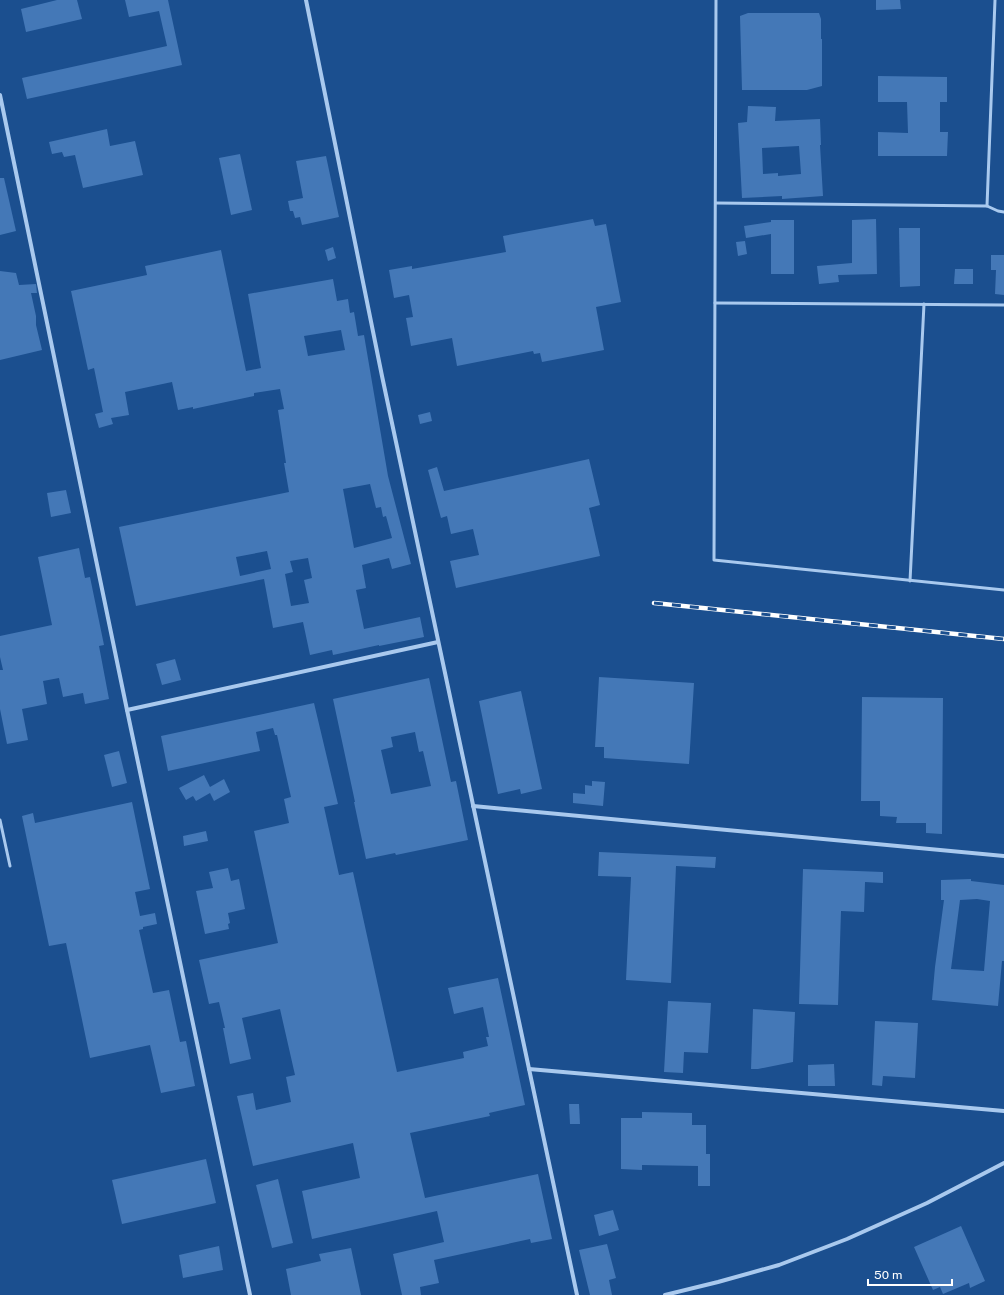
<svg xmlns="http://www.w3.org/2000/svg" width="1004" height="1295" viewBox="0 0 1004 1295" font-family="'Public Sans',sans-serif">
<rect width="100%" height="100%" fill="#1b4f8f"/>
<g fill="#4478b7" fill-rule="evenodd">
<polygon points="57,0 77,0 82,19 26,32 21,9"/>
<polygon points="125,0 168,0 182,65 27,99 22,78 167,46 159,11 129,17"/>
<polygon points="876,0 900,0 901,9 876,10"/>
<polygon points="748,13 819,13 821,19 821,39 822,39 822,86 807,90 742,90 740,16"/>
<polygon points="878,76 947,77 947,102 940,102 940,132 948,132 947,156 878,156 878,132 908,133 907,102 878,102"/>
<path d="M748 106 776 107 775 121 820 119 821 145H820L823 196 782 199V196L742 198 738 123 747 122ZM799 146 801 174 778 176V173L763 174 762 148Z"/>
<polygon points="107,129 110,146 135,141 143,175 83,188 75,155 64,157 62,152 52,154 49,142"/>
<polygon points="240,154 252,210 231,215 219,158"/>
<polygon points="326,156 339,217 302,225 300,217 295,218 293,211 290,211 288,201 303,198 296,161"/>
<polygon points="0,178 4,178 16,231 0,235"/>
<polygon points="593,219 595,226 606,224 621,302 596,307 604,350 542,362 540,353 534,354 533,351 457,366 452,338 411,346 406,318 413,317 409,295 394,298 389,270 412,266 412,269 506,252 503,236"/>
<polygon points="876,219 877,274 838,275 839,282 819,284 817,266 852,263 852,220"/>
<polygon points="771,220 794,220 794,274 771,274 771,234 746,238 744,226 771,222"/>
<polygon points="899,228 920,228 920,286 900,287"/>
<polygon points="745,241 747,254 738,256 736,242"/>
<polygon points="333,247 336,258 328,261 325,250"/>
<path d="M221 250 246 371 261 368 248 294 333 279 337 301 348 299 350 313 354 312 358 336 364 335 388 476 411 564 392 569 389 558 362 565 366 588 356 590 364 629 420 617 424 637 379 646V645L333 655 332 650 310 655 303 622 273 628 264 579 136 606 119 527 289 492 284 463H286L278 410 284 409 280 389 254 393V396L193 409V407L178 410 172 382 125 392 129 415 111 418 113 424 99 428 95 414 103 412 94 368 88 370 71 291 147 275 145 266ZM341 330 345 350 308 356 304 336ZM370 484 376 508 381 507 383 517 386 516 392 538 354 548 343 489ZM267 551 271 569 240 576 236 557ZM308 558 312 578 304 580 309 603 291 606 285 574 293 572 290 561Z"/>
<polygon points="991,255 1004,255 1004,295 995,294 996,270 991,270"/>
<polygon points="955,269 973,269 973,284 954,284"/>
<polygon points="0,271 16,273 19,285 36,284 37,293 31,293 36,316 36,325 42,350 0,360"/>
<polygon points="430,412 432,421 420,424 418,415"/>
<polygon points="589,459 600,505 589,508 600,556 456,588 450,561 479,555 473,529 451,534 447,516 441,518 428,470 437,467 444,491"/>
<polygon points="66,490 71,513 51,517 47,493"/>
<polygon points="79,548 85,578 90,577 104,645 99,646 109,699 85,704 83,693 63,697 59,678 43,681 47,704 22,709 28,740 7,744 0,709 0,670 3,670 0,657 0,636 52,625 38,557"/>
<polygon points="175,659 181,680 162,685 156,664"/>
<polygon points="599,677 694,683 689,764 604,758 604,747 595,747"/>
<path d="M429 678 451 782 456 781 468 840 396 855 395 853 366 859 354 802H355L333 699ZM415 732 419 752 423 751 431 786 391 794 381 750 393 747 391 737Z"/>
<polygon points="521,691 542,789 521,794 520,789 498,794 479,701"/>
<polygon points="862,697 943,698 942,834 926,833 926,823 896,823 897,817 880,816 880,801 861,801"/>
<polygon points="314,703 338,804 324,807 339,875 353,872 397,1072 464,1058 463,1052 488,1046 486,1037 489,1037 483,1007 454,1014 448,988 498,978 525,1105 489,1113 490,1116 410,1133 425,1198 538,1174 552,1239 531,1243 530,1239 434,1260 439,1283 420,1287 421,1295 402,1295 393,1254 444,1242 437,1211 312,1239 302,1191 360,1178 353,1143 253,1166 237,1096 253,1093 256,1110 291,1102 286,1077 295,1075 280,1009 242,1018 251,1059 230,1064 223,1028 225,1028 219,1002 209,1004 199,960 278,943 254,831 289,823 284,799 291,797 277,735 275,735 273,728 256,732 260,751 168,771 161,736"/>
<polygon points="119,751 127,783 112,787 104,755"/>
<polygon points="204,775 210,787 224,779 230,792 214,801 210,793 196,801 193,796 186,800 179,788"/>
<polygon points="592,781 605,782 603,806 573,803 573,793 585,794 585,785 592,786"/>
<polygon points="132,802 150,889 135,892 140,916 155,913 157,924 143,927 143,929 139,930 153,993 169,990 180,1042 186,1041 195,1086 161,1093 150,1045 90,1058 66,943 49,946 22,816 33,813 35,823"/>
<polygon points="206,831 208,841 184,846 183,836"/>
<polygon points="599,852 716,857 715,868 676,866 671,983 626,980 631,877 598,876"/>
<polygon points="228,868 231,881 239,879 245,909 228,913 230,923 228,924 229,929 205,934 196,891 213,888 209,872"/>
<polygon points="803,869 883,872 883,883 865,882 864,912 841,911 838,1005 799,1004"/>
<path d="M971 879V881L1004 885V961H1002L998 1006 932 1000 935 967 944 900H941V880ZM977 899 990 901 984 971 951 969 960 900Z"/>
<polygon points="668,1001 711,1003 708,1053 684,1052 683,1073 664,1072"/>
<polygon points="753,1009 795,1012 793,1062 758,1069 751,1069"/>
<polygon points="875,1021 918,1023 915,1078 883,1076 882,1086 872,1085"/>
<polygon points="834,1064 835,1086 808,1086 808,1065"/>
<polygon points="569,1104 579,1104 580,1124 570,1124"/>
<polygon points="642,1112 692,1113 692,1125 706,1125 706,1154 710,1154 710,1186 698,1186 698,1166 642,1165 642,1170 621,1169 621,1118 642,1118"/>
<polygon points="206,1159 216,1203 122,1224 112,1180"/>
<polygon points="278,1179 293,1243 272,1248 256,1185"/>
<polygon points="613,1210 619,1230 599,1236 594,1215"/>
<polygon points="961,1226 985,1281 970,1288 969,1283 943,1294 940,1287 933,1290 914,1247"/>
<polygon points="607,1244 616,1278 609,1280 612,1295 590,1295 579,1250"/>
<polygon points="219,1246 223,1270 183,1278 179,1255"/>
<polygon points="351,1248 361,1295 291,1295 286,1269 321,1261 319,1254"/>
</g>
<g fill="none" stroke-linecap="round" stroke-linejoin="round">
<g stroke="#a9c9ee" stroke-width="3">
<polyline points="716,0 714,560 1004,590"/>
<polyline points="716,203 987,206 998,211 1004,212"/>
<polyline points="987,206 995,0"/>
<polyline points="715,303 1004,305"/>
<polyline points="910,581 924,304"/>
<polyline points="0,820 10,866"/>
</g>
<g stroke="#a9c9ee" stroke-width="4">
<polyline points="306,0 382,376 577,1295"/>
<polyline points="0,95 127,710 250,1295"/>
<polyline points="127,710 438,642"/>
<polyline points="473,806 1004,856"/>
<polyline points="529,1069 1004,1111"/>
<polyline points="665,1295 718,1282 779,1265 847,1239 927,1203 1004,1163"/>
</g>
<g stroke="#fff" stroke-width="4.5">
<polyline id="rail" points="654,603 1004,639"/>
</g>
<use href="#rail" stroke="#1b4f8f" stroke-width="3" stroke-dasharray="9" stroke-linecap="butt"/>
</g>
<path d="M868 1279v6h84v-6" fill="none" stroke="#ffffff" stroke-width="2"/>
<text x="874" y="1279" font-size="12" fill="#ffffff" stroke="#1b4f8f" stroke-width="3" paint-order="stroke">50 m</text>
</svg>
